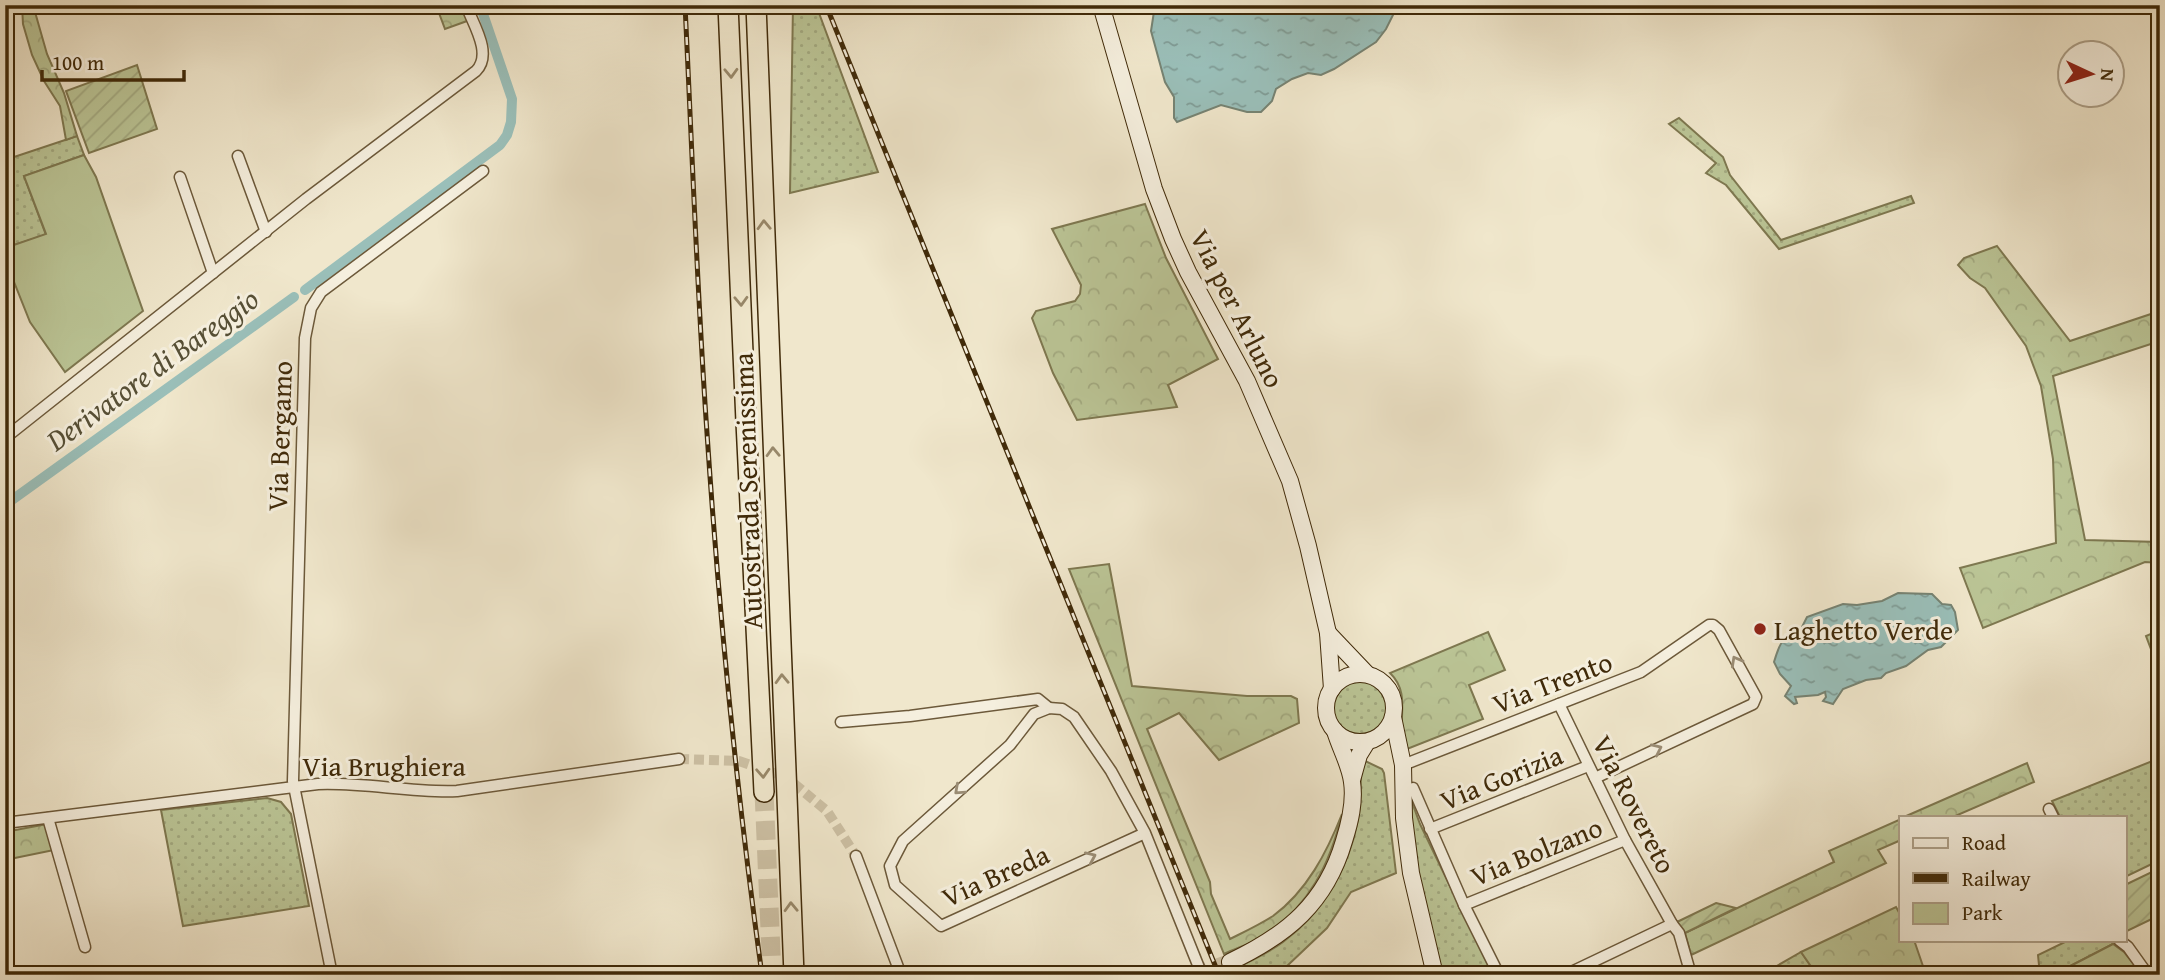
<svg xmlns="http://www.w3.org/2000/svg" width="2165" height="980" viewBox="0 0 2165 980" font-family="'Gentium Book Plus',serif">
<defs>
<pattern id="grass-dots" width="8" height="8" patternUnits="userSpaceOnUse" patternTransform="scale(1.75)"><rect width="8" height="8" fill="#bbc596"/><path d="M2 2h.1M6 6h.1" fill="none" stroke="#a2a980" stroke-width="1.8" stroke-linecap="round"/></pattern>
<pattern id="forest-crowns" width="20" height="18" patternUnits="userSpaceOnUse" patternTransform="scale(1.75)"><rect width="20" height="18" fill="#bbc596"/><path d="M2 6a3 3 0 1 1 6 0M12 15a3 3 0 1 1 6 0" fill="none" stroke="#a2a980"/></pattern>
<pattern id="garden-furrows" width="10" height="10" patternUnits="userSpaceOnUse" patternTransform="scale(1.75)"><rect width="10" height="10" fill="#bbc596"/><path d="M-1 1l2-2M0 10L10 0M9 11l2-2" fill="none" stroke="#a2a980"/></pattern>
<pattern id="water-ripples" width="26" height="14" patternUnits="userSpaceOnUse" patternTransform="scale(1.75)"><rect width="26" height="14" fill="#9abfb9"/><path d="M2 4q2-2 4 0t4 0M15 11q2-2 4 0t4 0" fill="none" stroke="#7f9b95"/></pattern>
</defs>
<rect width="100%" height="100%" fill="#f0e7cc"/>
<filter id="stains"><feTurbulence type="fractalNoise" baseFrequency=".00286" numOctaves="4"/><feColorMatrix values="0 0 0 0 .2 0 0 0 0 .09 0 0 0 0 .02 0 0 0 .5 -.17"/></filter>
<radialGradient id="worn" r=".72"><stop offset=".6" stop-color="#630" stop-opacity="0"/><stop offset="1" stop-color="#630" stop-opacity=".3"/></radialGradient>
<g fill="url(#grass-dots)" stroke="#7e7850" stroke-width="2">
<polygon points="793,5 816,5 878,172 790,193"/>
<polygon points="1679,118 1723,157 1730,175 1781,240 1911,196 1914,203 1779,249 1726,185 1706,173 1716,163 1669,124"/>
<polygon points="77,136 84,155 24,176 46,235 5,248 5,160"/>
<circle cx="1360" cy="707" r="27"/>
<polygon points="2160,758 2160,860 2125,877 2125,817 2060,817 2052,801"/>
<path d="M1363 760 1382 769 1384 773 1396 873 1351 892 1327 928 1286 967 1290 975H1232L1230 971C1248 962 1267 954 1283 942 1322 913 1349 868 1358 820 1362 800 1359 780 1363 760Z"/>
<polygon points="1409,794 1420,824 1493,975 1441,975 1416,871"/>
<polygon points="267,798 281,802 291,814 309,906 183,926 161,810"/>
<polygon points="2069,940 2111,940 2113,944 2053,975 2040,975 2038,955"/>
<polygon points="1801,952 1817,975 1780,975 1775,967"/>
</g>
<g fill="url(#forest-crowns)" stroke="#7e7850" stroke-width="2">
<polygon points="22,5 33,5 47,54 64,93 77,136 66,140 60,106 44,81 32,55 23,24"/>
<polygon points="436,5 463,5 467,21 445,29"/>
<polygon points="1145,204 1166,258 1218,359 1168,385 1177,407 1077,420 1053,373 1032,318 1036,311 1075,301 1080,294 1081,285 1052,229"/>
<polygon points="1997,246 2070,341 2160,311 2160,341 2053,376 2085,540 2160,542 2160,563 2145,562 1983,628 1960,568 2056,543 2053,459 2041,386 2026,346 1985,288 1970,278 1958,265 1964,258"/>
<path d="M1109 564 1132 686 1247 696H1291L1297 699 1299 723 1219 760 1179 713 1147 729 1210 882 1211 894 1230 939C1244 932 1259 925 1273 916 1307 891 1327 852 1342 814 1330 864 1309 907 1264 936 1252 943 1237 948 1224 954L1069 569Z"/>
<path d="M1488 632 1505 670 1469 685 1483 719 1407 749C1393 726 1414 696 1390 673Z"/>
<polygon points="2027,763 2034,782 1953,817 1904,817"/>
<polygon points="1901,819 1901,840 1878,850 1886,863 1691,955 1685,933 1834,862 1829,851"/>
<polygon points="47,824 54,850 5,860 5,832"/>
<polygon points="1896,907 1901,916 1901,940 1914,940 1926,975 1817,975 1801,952"/>
</g>
<g fill="#bbc596" stroke="#7e7850" stroke-width="2">
<polygon points="84,155 96,177 143,311 65,372 30,322 10,272 5,273 5,248 46,234 24,176"/>
<polygon points="2113,944 2124,952 2142,975 2053,975"/>
</g>
<g fill="url(#garden-furrows)" stroke="#7e7850" stroke-width="2">
<polygon points="137,65 157,129 89,153 66,91"/>
<polygon points="2160,630 2160,673 2146,636"/>
<polygon points="2160,868 2160,915 2125,932 2125,885"/>
<polygon points="1716,903 1736,908 1685,933 1677,922"/>
</g>
<g fill="url(#water-ripples)" stroke="#768373" stroke-width="2">
<polygon points="1155,5 1398,5 1386,29 1376,42 1334,69 1321,75 1308,73 1292,79 1276,89 1272,101 1261,112 1247,112 1221,105 1177,122 1174,118 1174,97 1165,82 1151,31"/>
<path d="M1898 593 1932 594 1942 604 1951 605 1955 612 1958 630 1941 647 1928 650 1906 666 1886 673 1881 678 1866 680 1843 689 1833 704 1823 701 1826 697 1825 692 1818 695 1795 697 1797 703 1794 704 1785 696 1791 686 1780 674 1774 662C1779 645 1782 636 1800 631L1807 617 1843 604 1857 605 1882 601Z"/>
</g>
<g fill="none" stroke-linecap="round" stroke-linejoin="round">
<g stroke="#9abfb9" stroke-width="10">
<polyline points="305,290 500,145 507,135 511,122 512,99 480,5"/>
<polyline points="5,505 294,297"/>
</g>
<polyline stroke="#cdc1a5" stroke-width="10" stroke-dasharray="10 5" stroke-linecap="butt" points="679,759 739,761 786,777 827,811 856,856"/>
<polyline stroke="#cdc1a5" stroke-width="16" stroke-dasharray="16 8" stroke-linecap="butt" points="1192,975 1230,962"/>
<polyline stroke="#cdc1a5" stroke-width="19" stroke-dasharray="19 10" stroke-linecap="butt" points="764,792 772,975"/>
<g stroke="#6c593a" stroke-width="13">
<g id="street">
<polyline points="238,156 266,232"/>
<polyline points="180,177 213,273"/>
<path d="M5 438 306 199 476 71C493 54 473 24 466 5"/>
<polyline points="1559,704 1625,840 1672,924"/>
<polyline points="841,722 910,716 1038,699 1049,708"/>
<polyline points="1403,765 1641,672 1709,625 1713,625 1719,630 1756,697 1753,704 1595,778"/>
<polyline points="1413,788 1464,905 1499,975"/>
<polyline points="2049,809 2053,817"/>
<polyline points="48,818 85,947"/>
<path d="M5 823 318 784C365 782 410 793 457 791L679 759"/>
<polyline points="1430,829 1588,766"/>
<polyline points="1145,833 941,926 895,885 890,866 903,841 1010,745 1034,714 1049,708 1062,709 1074,717 1111,771 1145,833 1202,975"/>
<polyline points="856,856 901,975"/>
<polyline points="1464,905 1625,840"/>
<polyline points="2119,940 2128,947 2148,975"/>
<polyline points="332,975 293,781 305,338 311,308 321,292 483,171"/>
<polyline points="1565,975 1672,924 1679,933 1691,975"/>
</g>
</g>
<g stroke="#402a09" stroke-width="18">
<g id="secondary">
<polyline points="1101,5 1154,189 1173,239 1188,272 1247,381 1290,481 1308,546 1328,633 1332,689"/>
<polyline points="1328,633 1367,674"/>
<circle cx="1360" cy="708" r="34"/>
<polyline points="1393,717 1403,765 1404,818 1411,873 1435,975"/>
<polyline points="1352,780 1359,755 1367,742"/>
<path d="M1230 962C1287 935 1326 903 1344 841 1350 822 1355 802 1352 782 1350 765 1340 748 1335 731"/>
</g>
</g>
<g stroke="#402a09" stroke-width="22">
<g id="highway">
<polyline points="728,5 746,422 764,792"/>
<polyline points="756,5 794,975"/>
</g>
</g>
<use href="#street" stroke="#f5efde" stroke-width="10"/>
<use href="#secondary" stroke="#f5efde" stroke-width="16"/>
<use href="#highway" stroke="#f0e7cc" stroke-width="19"/>
<g stroke="#402a09" stroke-width="5">
<g id="rail">
<path d="M685 5C692 148 697 291 707 433 719 614 737 795 762 975"/>
<polyline points="826,5 1219,975"/>
</g>
</g>
<use href="#rail" stroke="#f5efde" stroke-width="2.5" stroke-dasharray="8" stroke-linecap="butt"/>
</g>
<defs><path id="oneway-chevron" d="M-2-3.5L2.5 0L-2 3.5" fill="none" stroke-width="1.6" stroke-linecap="round" stroke-linejoin="round" transform="scale(1.75)"/></defs>
<g stroke="#98886a">
<use href="#oneway-chevron" transform="translate(731 73) rotate(88)"/>
<use href="#oneway-chevron" transform="translate(764 225) rotate(-92)"/>
<use href="#oneway-chevron" transform="translate(741 301) rotate(88)"/>
<use href="#oneway-chevron" transform="translate(773 452) rotate(-92)"/>
<use href="#oneway-chevron" transform="translate(782 679) rotate(-92)"/>
<use href="#oneway-chevron" transform="translate(763 773) rotate(87)"/>
<use href="#oneway-chevron" transform="translate(791 907) rotate(-92)"/>
</g>
<g stroke="#9a8c74">
<use href="#oneway-chevron" transform="translate(1736 661) rotate(-119)"/>
<use href="#oneway-chevron" transform="translate(1657 749) rotate(-25)"/>
<use href="#oneway-chevron" transform="translate(959 790) rotate(138)"/>
<use href="#oneway-chevron" transform="translate(1091 857) rotate(-24)"/>
</g>
<circle fill="#8f2418" stroke="#f5efde" stroke-width="2.5" cx="1760" cy="629" r="7"/>
<g text-anchor="middle" dominant-baseline="central" stroke-width="6" stroke-linejoin="round" paint-order="stroke">
<g font-size="28" fill="#402a09" stroke="#f5efde">
<text transform="translate(1238 308) rotate(63)">Via per Arluno</text>
<text transform="translate(279 436) rotate(-88)">Via Bergamo</text>
<text transform="translate(747 491) rotate(-92)">Autostrada Serenissima</text>
<text transform="translate(1552 682) rotate(-21)">Via Trento</text>
<text x="384" y="765">Via Brughiera</text>
<text transform="translate(1501 777) rotate(-22)">Via Gorizia</text>
<text transform="translate(1635 804) rotate(63)">Via Rovereto</text>
<text transform="translate(1536 851) rotate(-22)">Via Bolzano</text>
<text transform="translate(995 875) rotate(-24)">Via Breda</text>
</g>
<g font-size="28" fill="#402a09" stroke="#f5efde" text-anchor="start">
<text x="1774" y="629">Laghetto Verde</text>
</g>
<g font-size="30" font-style="italic" fill="#564f35" stroke="#f5efde">
<text transform="translate(152 369) rotate(-36)">Derivatore di Bareggio</text>
</g>
</g>
<rect width="2165" height="980" fill="none" stroke="#f0e7cc" stroke-width="28"/>
<rect x="7" y="7" width="2151" height="966" fill="none" stroke="#402a09" stroke-width="3.5"/>
<rect x="14" y="14" width="2137" height="952" fill="none" stroke="#402a09" stroke-width="2"/>
<rect x="1899" y="816" width="228" height="126" fill="#f5efde" stroke="#ada089" stroke-width="2"/>
<rect x="1913" y="838" width="35" height="10" fill="#f5efde" stroke="#ada089" stroke-width="2"/>
<text x="1962" y="850" font-size="21" fill="#402a09">Road</text>
<rect x="1913" y="873" width="35" height="10" fill="#402a09" stroke="#ada089" stroke-width="2"/>
<text x="1962" y="886" font-size="21" fill="#402a09">Railway</text>
<rect x="1913" y="903" width="35" height="21" fill="#bbc596" stroke="#ada089" stroke-width="2"/>
<text x="1962" y="920" font-size="21" fill="#402a09">Park</text>
<g transform="translate(2091 74) rotate(94)"><circle r="33" fill="#f5efde" stroke="#ada089" stroke-width="2"/>
<path d="M0-5L12 26L0 18L-12 26Z" fill="#8f2418"/>
<text y="-10" font-size="19" font-weight="bold" text-anchor="middle" fill="#402a09">N</text>
</g>
<path d="M42 70v10h142v-10" fill="none" stroke="#402a09" stroke-width="3.5"/>
<text x="52" y="70" font-size="21" fill="#402a09" stroke="#f5efde" stroke-width="5" paint-order="stroke">100 m</text>
<rect width="100%" height="100%" filter="url(#stains)"/>
<rect width="100%" height="100%" fill="url(#worn)"/>
</svg>
